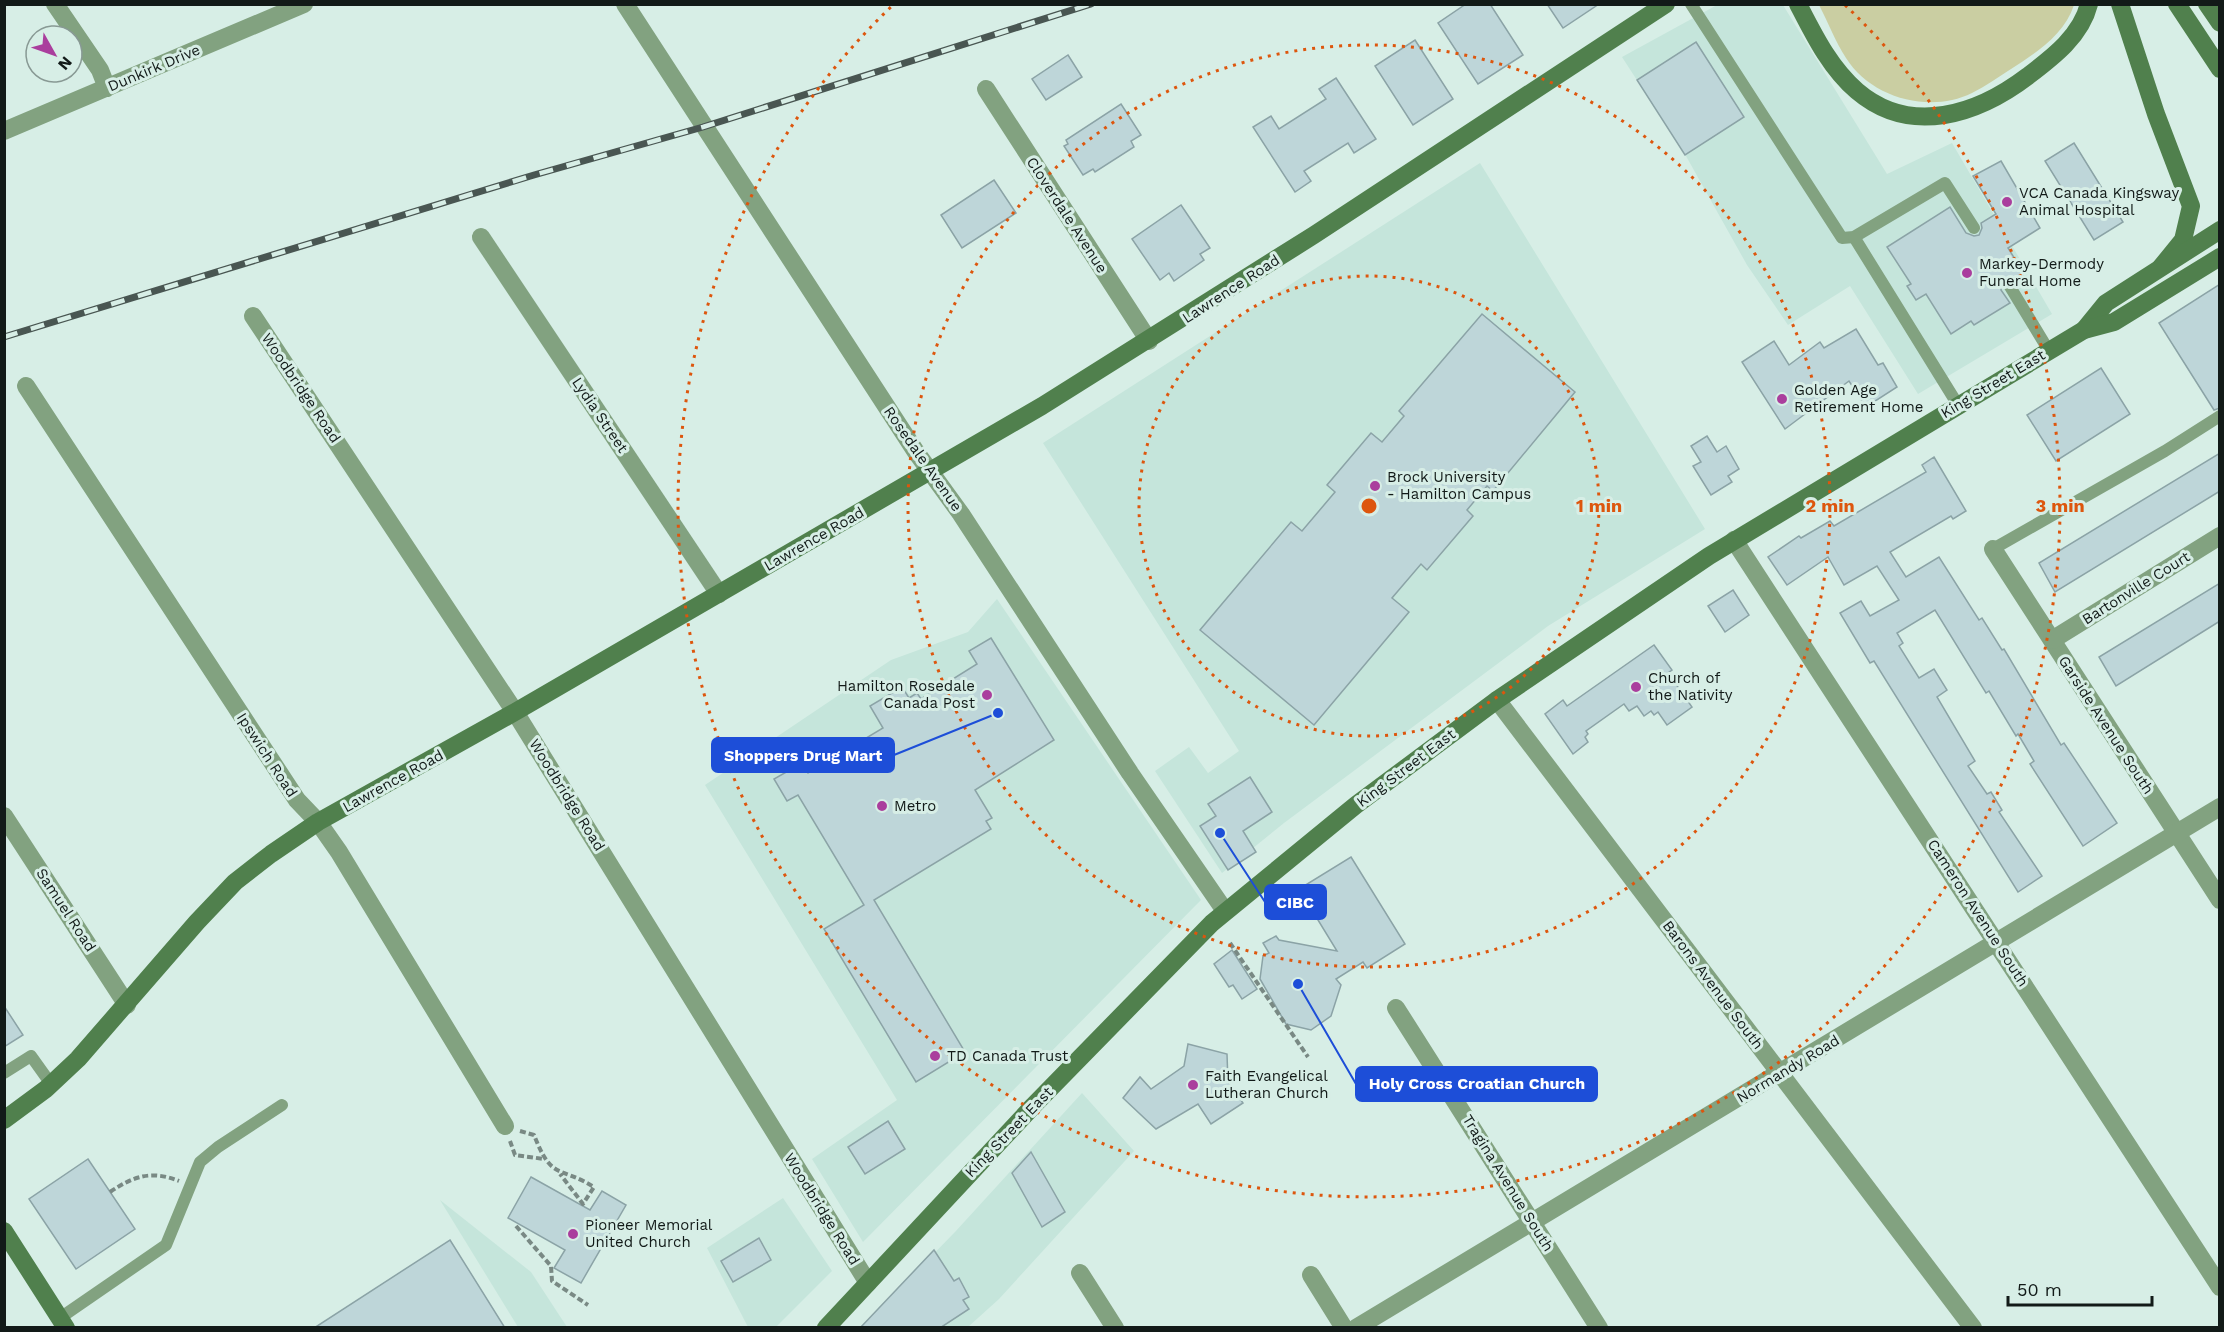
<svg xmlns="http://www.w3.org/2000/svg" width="2224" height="1332" viewBox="0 0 2224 1332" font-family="'Work Sans',sans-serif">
<rect width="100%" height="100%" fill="#d7eee6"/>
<g fill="#c5e5db">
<polygon points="1717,5 1783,5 1887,174 1952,143 2052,314 1918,394 1850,286 1788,325 1747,265 1686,156 1622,57"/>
<polygon points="1480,163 1705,529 1548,626 1284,823 1222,873 1155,771 1189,747 1208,773 1239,751 1043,443"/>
<polygon points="997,599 1201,900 863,1242 812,1159 897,1100 705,785 891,660 968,632"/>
<polygon points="1082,1093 1134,1151 999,1299 968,1327 861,1328 955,1232"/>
<polygon points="783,1198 832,1271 776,1327 748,1327 707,1248"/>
<polygon points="440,1200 531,1272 567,1327 518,1327"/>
</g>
<path fill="#cacea2" d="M1819 5H2074C2064 35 2037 52 2011 69 1998 77 1986 86 1972 93 1930 114 1871 98 1846 58 1835 41 1828 22 1819 5Z"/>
<g fill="#bed6d9" stroke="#8ba3a6" stroke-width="1.5">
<polygon points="1466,4 1490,4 1523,55 1478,84 1438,23"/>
<polygon points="1547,4 1599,4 1563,28"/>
<polygon points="1415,40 1453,99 1413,125 1375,66"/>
<polygon points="1696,42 1744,117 1685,155 1637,80"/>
<polygon points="1068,55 1082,77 1046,100 1032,79"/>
<polygon points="1336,78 1376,139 1354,153 1348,143 1304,171 1311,181 1295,192 1253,127 1271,116 1279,129 1326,99 1319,89"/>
<polygon points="1121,104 1141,135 1131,141 1134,147 1095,172 1093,169 1083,175 1064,146 1068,144 1066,140"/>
<polygon points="2074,143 2123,222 2094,240 2045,161"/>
<polygon points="2001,161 2040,228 2008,248 2025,275 2016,281 2009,277 2002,281 2001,290 2010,303 1974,325 1971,321 1951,334 1926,294 1916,300 1907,286 1911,284 1887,247 1950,207 1966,233 1974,236 1979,235 1982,228 1981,223 1996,214 1973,176"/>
<polygon points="994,180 1016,213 962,248 941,215"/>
<polygon points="1181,205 1210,248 1200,254 1204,260 1174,281 1169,273 1160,280 1132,239"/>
<polygon points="2220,284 2220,408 2214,410 2159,323"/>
<polygon points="1482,314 1575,392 1493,491 1487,486 1467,510 1473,516 1427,570 1421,564 1392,598 1409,612 1314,725 1200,630 1291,522 1302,531 1335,492 1327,485 1371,433 1382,442 1404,416 1399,411"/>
<polygon points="1856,329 1878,365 1883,363 1897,387 1866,407 1849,381 1785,429 1742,362 1774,341 1789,365 1820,342 1824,348"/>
<polygon points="2101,368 2130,414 2056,461 2027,415"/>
<polygon points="1707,436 1717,452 1726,446 1739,469 1728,476 1732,482 1711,495 1693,466 1701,462 1691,446"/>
<polygon points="2220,453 2220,491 2055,592 2039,563"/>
<polygon points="1934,457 1966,511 1953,519 1951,516 1890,552 1906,577 1939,557 1979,620 1982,618 2002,650 2004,649 2061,745 2064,743 2117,823 2083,846 2030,764 2034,761 2018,734 2016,736 1989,691 1986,693 1935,610 1897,633 1903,643 1899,646 1919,678 1934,669 1947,690 1937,697 1975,761 1968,766 1987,794 1991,792 2002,810 1999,812 2042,876 2018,892 1874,661 1870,663 1840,613 1861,601 1870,616 1899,600 1877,566 1844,585 1828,557 1787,585 1768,557 1799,536 1801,538 1830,521 1834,526 1926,472 1922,465"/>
<polygon points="2220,583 2220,621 2116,686 2099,657"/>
<polygon points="1733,590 1749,615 1725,632 1708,606"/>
<polygon points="991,638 1054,740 975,790 992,818 986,821 991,829 874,900 965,1052 916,1082 824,929 864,905 798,795 787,801 774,779 802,763 808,773 883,728 870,706 902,687 909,698 917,693 921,699 977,664 969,651"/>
<polygon points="1654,645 1672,670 1668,673 1692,707 1667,725 1658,712 1654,715 1651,711 1644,716 1637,706 1629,711 1624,704 1586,731 1588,734 1585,737 1588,742 1573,754 1545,714 1563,700 1567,706"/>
<polygon points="1250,777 1272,812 1243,831 1256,852 1228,870 1200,826 1216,816 1208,804"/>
<polygon points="1351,857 1405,944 1367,968 1363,962 1336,979 1341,985 1331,1016 1311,1030 1286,1024 1260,979 1263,956 1269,953 1263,943 1276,936 1279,940 1337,951 1299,889"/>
<polygon points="1232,950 1257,989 1242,999 1233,985 1229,987 1214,964"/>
<polygon points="4,1006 23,1035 4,1047"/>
<polygon points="1188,1044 1227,1054 1228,1082 1243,1103 1211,1124 1198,1104 1156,1129 1123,1098 1140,1077 1151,1089 1184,1066"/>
<polygon points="888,1121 905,1149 865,1174 848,1147"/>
<polygon points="1031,1152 1065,1212 1042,1227 1012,1173"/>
<polygon points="88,1159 135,1229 76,1269 29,1199"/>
<polygon points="531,1177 590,1210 602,1191 626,1205 581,1283 554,1268 565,1250 508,1218"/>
<polygon points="759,1238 771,1260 733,1282 721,1261"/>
<polygon points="450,1240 505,1328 314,1328"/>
<polygon points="934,1250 954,1281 959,1278 969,1297 963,1300 969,1309 940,1328 860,1328"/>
</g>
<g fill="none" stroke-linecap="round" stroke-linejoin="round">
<g stroke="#798984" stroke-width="4" stroke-dasharray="6 3" stroke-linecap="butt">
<polyline points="1230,943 1308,1057"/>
<path d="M520 1131 534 1135C552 1181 558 1165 594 1187L583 1204 560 1174"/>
<polyline points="510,1141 515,1155 544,1159"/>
<path d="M110 1192C134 1176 151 1170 179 1181"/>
<polyline points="516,1226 551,1266 552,1281 588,1305"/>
</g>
<g stroke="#82a280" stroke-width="12">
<polyline points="1691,4 1842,238 1854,237 1945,183 1974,228"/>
<polyline points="1854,237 1958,405"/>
<polyline points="2009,285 2049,351"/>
<polyline points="1993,549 2165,451 2220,416"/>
<polyline points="4,1073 31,1056 51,1084"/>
<polyline points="60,1318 166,1245 200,1162 218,1147 282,1105"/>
</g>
<g stroke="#82a280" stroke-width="18">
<polyline points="55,4 100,70 107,88"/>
<polyline points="625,4 916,452 961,514 1130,773 1225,911"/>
<polyline points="986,89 1149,341"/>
<polyline points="4,131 304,4"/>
<polyline points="481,237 719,594"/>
<polyline points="253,316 515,712 868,1283"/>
<polyline points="26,386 297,800 318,822 339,852 505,1126"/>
<polyline points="1734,540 2220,1287"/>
<polyline points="1993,549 2220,900"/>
<polyline points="2052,640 2220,536"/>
<polyline points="1497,700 1973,1328"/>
<polyline points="4,816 127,1005"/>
<polyline points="1396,1008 1599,1328"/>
<polyline points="1080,1273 1115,1328"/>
<polyline points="1311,1275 1344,1328"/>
<polyline points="1356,1328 2220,807"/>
</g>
<g stroke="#50804d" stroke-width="18">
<path d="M1798 4C1814 35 1830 68 1857 91 1911 137 1978 114 2028 76 2053 57 2081 36 2089 4"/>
<polyline points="2120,4 2156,114 2191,206 2183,240 2161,267"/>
<polyline points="2177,4 2220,69"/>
<polyline points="2207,4 2220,23"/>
<polyline points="2084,330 2106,303 2220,230"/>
<polyline points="4,1120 46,1089 78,1059 197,922 235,882 271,854 318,822 515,712 1042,406 1314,235 1666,4"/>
<polyline points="4,1231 66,1328"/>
<polyline points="826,1328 1033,1106 1212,923 1356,805 1497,700 1709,556 2084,330 2114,322 2220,257"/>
</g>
<g stroke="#495652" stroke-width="7">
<polyline id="rail" points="4,337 534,175 703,127 1091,4"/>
</g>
<use href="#rail" stroke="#d7eee6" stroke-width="4.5" stroke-dasharray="14" stroke-linecap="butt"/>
</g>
<g fill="none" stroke="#dd560d" stroke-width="3" stroke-dasharray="3 6">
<circle cx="1369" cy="506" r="230"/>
<circle cx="1369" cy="506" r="461"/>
<path d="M1845 5A691 691 0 1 1 893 5"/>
</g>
<g fill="#aa3e9d" stroke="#d7eee6" stroke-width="2">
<circle cx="2007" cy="202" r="6"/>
<circle cx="1967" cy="273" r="6"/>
<circle cx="1782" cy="399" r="6"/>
<circle cx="1375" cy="486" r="6"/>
<circle cx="1636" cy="687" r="6"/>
<circle cx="987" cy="695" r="6"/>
<circle cx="882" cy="806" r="6"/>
<circle cx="935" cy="1056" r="6"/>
<circle cx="1193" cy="1085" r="6"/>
<circle cx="573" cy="1234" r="6"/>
</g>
<g text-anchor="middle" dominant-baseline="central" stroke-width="6" stroke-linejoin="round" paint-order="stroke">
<g font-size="15" fill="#121a18" stroke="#d7eee6">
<text transform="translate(154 68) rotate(-23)">Dunkirk Drive</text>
<text transform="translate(1067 215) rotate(57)">Cloverdale Avenue</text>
<text transform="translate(1231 289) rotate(-33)">Lawrence Road</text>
<text transform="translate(1993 384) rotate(-31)">King Street East</text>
<text transform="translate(301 388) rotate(56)">Woodbridge Road</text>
<text transform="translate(600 415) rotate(56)">Lydia Street</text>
<text transform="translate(923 459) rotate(55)">Rosedale Avenue</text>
<text transform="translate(814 539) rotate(-30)">Lawrence Road</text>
<text transform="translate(2136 588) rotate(-32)">Bartonville Court</text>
<text transform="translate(2106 725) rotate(57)">Garside Avenue South</text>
<text transform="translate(267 755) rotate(57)">Ipswich Road</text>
<text transform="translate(1406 768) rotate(-37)">King Street East</text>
<text transform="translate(393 781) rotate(-29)">Lawrence Road</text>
<text transform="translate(567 795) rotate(58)">Woodbridge Road</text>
<text transform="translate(66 910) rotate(57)">Samuel Road</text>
<text transform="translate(1978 913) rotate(57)">Cameron Avenue South</text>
<text transform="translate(1713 985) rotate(53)">Barons Avenue South</text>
<text transform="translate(1788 1069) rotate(-31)">Normandy Road</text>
<text transform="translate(1009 1132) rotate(-46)">King Street East</text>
<text transform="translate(1508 1183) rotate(58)">Tragina Avenue South</text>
<text transform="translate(822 1209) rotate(58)">Woodbridge Road</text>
</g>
<g font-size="15" fill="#121a18" stroke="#d7eee6" text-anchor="start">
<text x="2019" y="193">VCA Canada Kingsway<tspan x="2019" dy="17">Animal Hospital</tspan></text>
<text x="1979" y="264">Markey-Dermody<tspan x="1979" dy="17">Funeral Home</tspan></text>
<text x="1794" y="390">Golden Age<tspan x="1794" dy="17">Retirement Home</tspan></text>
<text x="1387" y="477">Brock University<tspan x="1387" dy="17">- Hamilton Campus</tspan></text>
<text x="1648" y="678">Church of<tspan x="1648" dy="17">the Nativity</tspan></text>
<text x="975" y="686" text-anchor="end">Hamilton Rosedale<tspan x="975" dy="17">Canada Post</tspan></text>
<text x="894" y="806">Metro</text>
<text x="947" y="1056">TD Canada Trust</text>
<text x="1205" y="1076">Faith Evangelical<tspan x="1205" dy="17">Lutheran Church</tspan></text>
<text x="585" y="1225">Pioneer Memorial<tspan x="585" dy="17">United Church</tspan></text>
</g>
</g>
<circle cx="1369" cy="506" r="9" fill="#dd560d" stroke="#d7eee6" stroke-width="3"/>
<g font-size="18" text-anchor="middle" font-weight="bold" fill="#dd560d" stroke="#d7eee6" stroke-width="6" stroke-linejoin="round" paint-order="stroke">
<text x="1599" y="512">1 min</text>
<text x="1830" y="512">2 min</text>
<text x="2060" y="512">3 min</text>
</g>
<path fill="none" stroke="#1d4ed8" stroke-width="2" d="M998 713L894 755M1220 833L1265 902M1298 984L1356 1084"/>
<g fill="#1d4ed8" stroke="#d7eee6" stroke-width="2">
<circle cx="998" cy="713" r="6"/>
<circle cx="1220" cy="833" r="6"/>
<circle cx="1298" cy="984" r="6"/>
</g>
<g fill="#1d4ed8" stroke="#1d4ed8" stroke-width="2">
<rect x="712" y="738" width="182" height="34" rx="6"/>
<rect x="1265" y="885" width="61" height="34" rx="6"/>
<rect x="1356" y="1067" width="241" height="34" rx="6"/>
</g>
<g font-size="16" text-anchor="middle" font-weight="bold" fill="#fff">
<text x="803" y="761">Shoppers Drug Mart</text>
<text x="1295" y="908">CIBC</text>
<text x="1477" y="1089">Holy Cross Croatian Church</text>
</g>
<rect width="2224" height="1332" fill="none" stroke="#121a18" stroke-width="12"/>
<g transform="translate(54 54) rotate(130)"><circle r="28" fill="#d7eee6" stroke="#889994" stroke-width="1.5"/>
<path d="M0-4.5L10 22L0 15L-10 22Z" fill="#aa3e9d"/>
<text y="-9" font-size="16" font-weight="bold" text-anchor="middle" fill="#121a18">N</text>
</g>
<path d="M2008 1296v9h144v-9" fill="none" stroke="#121a18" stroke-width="3"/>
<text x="2017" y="1296" font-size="18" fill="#121a18" stroke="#d7eee6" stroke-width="4.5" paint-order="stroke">50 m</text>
</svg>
